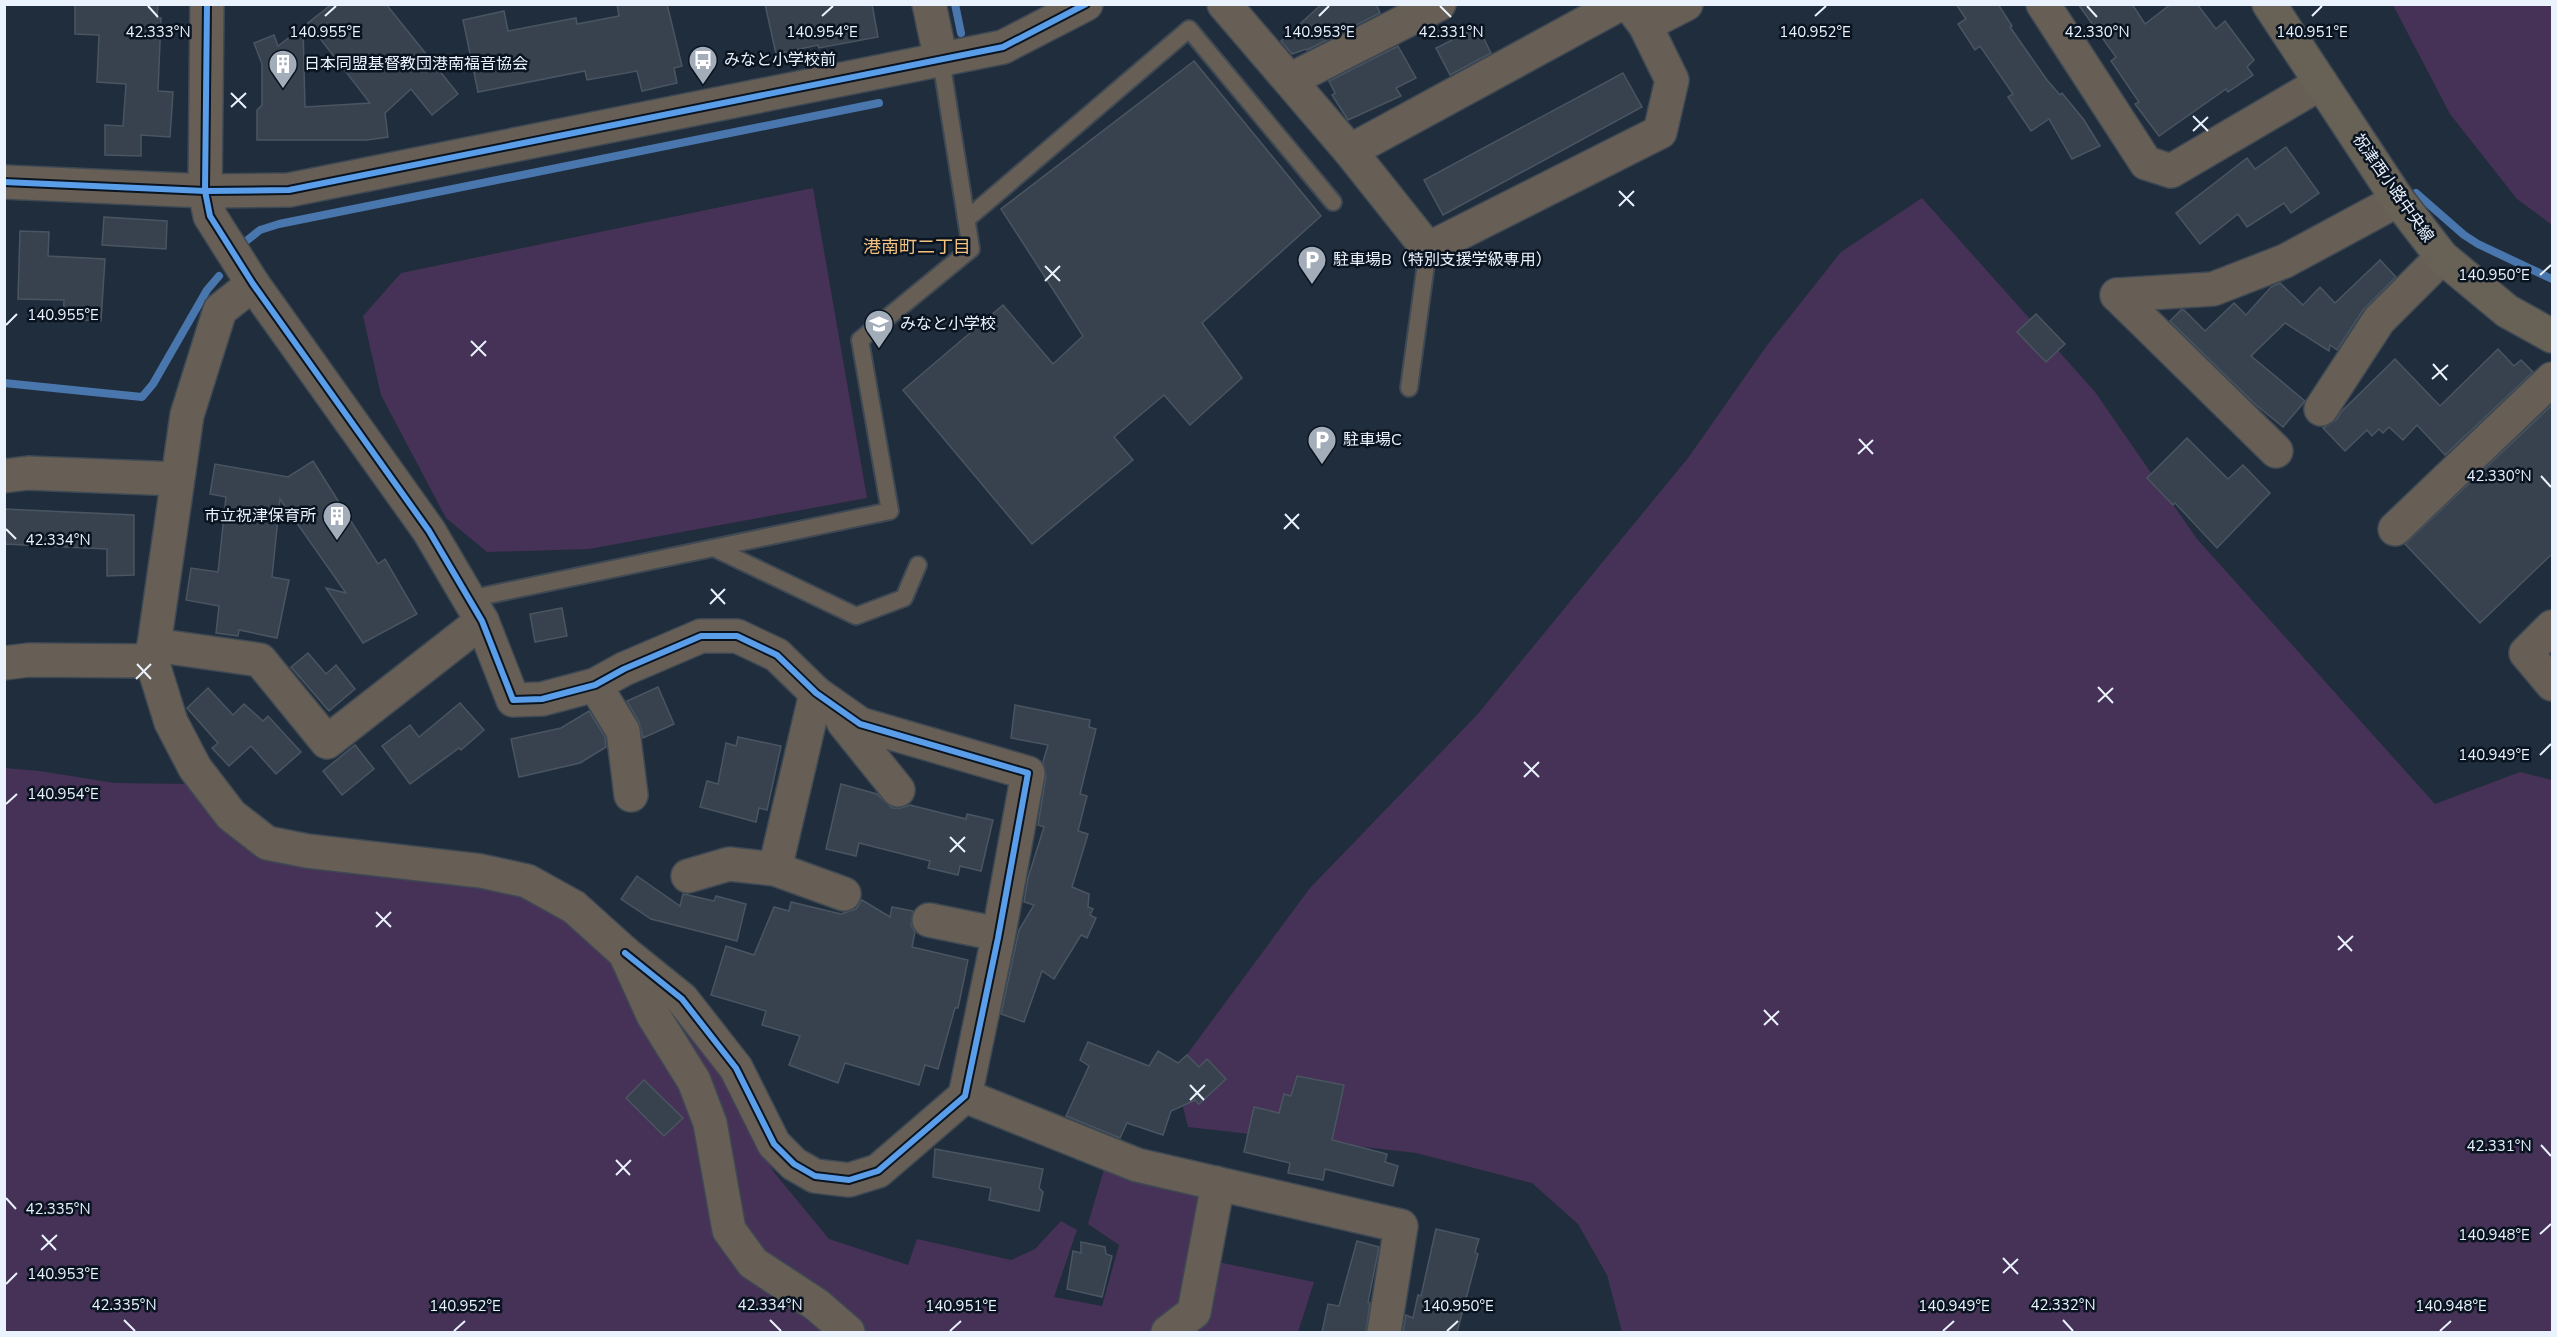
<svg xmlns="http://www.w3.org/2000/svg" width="2557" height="1337" viewBox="0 0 2557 1337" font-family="'Nunito Sans','Noto Sans JP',sans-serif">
<rect width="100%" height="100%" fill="#202d3c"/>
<g fill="#463256">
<polygon points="2393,5 2552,5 2552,225 2517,199 2450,114"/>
<polygon points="813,188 867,498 589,549 487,552 446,518 381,395 363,316 401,273"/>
<polygon points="1922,198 2095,392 2197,539 2435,804 2520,772 2552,780 2552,1332 1622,1332 1607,1275 1578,1224 1532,1183 1416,1153 1188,1127 1174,1072 1310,888 1477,715 1688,458 1768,344 1841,252"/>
<polygon points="4,768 40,771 114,783 190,784 243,837 525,886 675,1004 731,1071 773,1171 829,1239 908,1265 917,1239 1011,1260 1035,1249 1061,1221 1077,1230 1054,1297 1102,1306 1119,1245 1088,1224 1105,1166 1208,1190 1190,1303 1152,1332 5,1332"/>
<polygon points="1213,1261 1314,1282 1298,1332 1182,1332"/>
</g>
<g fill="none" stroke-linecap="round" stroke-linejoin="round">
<g stroke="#4976ac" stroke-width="8">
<polyline points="955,4 961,33"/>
<polyline points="2416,193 2464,235 2478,244 2552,279"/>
<polyline points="245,242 260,230 279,224 879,103"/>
<polyline points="4,383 142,397 153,384 207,290 219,276"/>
</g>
</g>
<g fill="#37424e" stroke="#4a5562" stroke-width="1.5">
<polygon points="75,4 158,4 157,18 161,18 158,91 173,92 170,137 141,135 141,156 105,155 105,125 123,126 126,84 97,82 99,35 75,34"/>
<polygon points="332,4 386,4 458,94 432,115 411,89 385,113 388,137 367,140 257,140 257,110 262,105 262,64 254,43 274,35 278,46 303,27 305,107 370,103 308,23"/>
<polygon points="617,4 667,4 682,66 674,68 677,83 642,91 637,71 587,80 585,71 478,92 463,20 504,11 508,31 576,18 577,24 619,16"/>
<polygon points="765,4 872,4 878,37 819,48 818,45 776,54"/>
<polygon points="1322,4 1376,4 1380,13 1307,50 1306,49 1292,54 1281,41"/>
<polygon points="1956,4 1998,4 2012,26 2010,27 2047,80 2060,95 2062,93 2084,120 2100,146 2072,159 2049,119 2031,131 2008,97 2013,94 1980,46 1975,50 1958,24 1966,19"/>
<polygon points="2078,4 2132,4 2145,24 2171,4 2197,4 2216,29 2225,21 2254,60 2247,67 2253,75 2228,92 2226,89 2159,136 2135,104 2139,102 2111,61 2116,57"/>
<polygon points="1478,27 1491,53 1450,75 1436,48"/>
<polygon points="1398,46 1416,78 1396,88 1401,96 1348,120 1332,95 1335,93 1329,81"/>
<polygon points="1194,61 1321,216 1202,323 1242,378 1190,425 1164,395 1114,437 1133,460 1032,544 903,390 1003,305 1053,364 1083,336 1001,209"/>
<polygon points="1623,73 1642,107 1443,215 1424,180"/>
<polygon points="2286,147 2319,193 2291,213 2284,203 2247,227 2238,214 2200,244 2176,213 2247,158 2255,169"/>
<polygon points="104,217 167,221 166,249 102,245"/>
<polygon points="20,231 49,232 48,256 105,259 101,321 63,319 64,300 18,299"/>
<polygon points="2380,260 2396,277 2363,310 2337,350 2330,345 2329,351 2285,323 2251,356 2305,401 2283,427 2256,405 2170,321 2181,310 2184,310 2205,331 2234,303 2246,315 2271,287 2280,283 2303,305 2320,287 2335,303"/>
<polygon points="2036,314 2065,344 2046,362 2017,332"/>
<polygon points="2498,349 2514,366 2521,360 2533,372 2445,455 2417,425 2403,440 2389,427 2383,433 2379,429 2372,436 2367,430 2345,451 2323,428 2336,420 2342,411 2395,359 2440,406"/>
<polygon points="2553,404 2553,553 2480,623 2405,544"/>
<polygon points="2187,438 2228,479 2243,465 2270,493 2217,548 2175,503 2173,505 2147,478"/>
<polygon points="313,461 378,564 385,559 417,614 363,643 326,588 346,593 280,499 272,577 289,580 277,638 239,630 238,636 216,633 219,606 186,600 191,568 218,572 226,497 210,494 215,464 288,477"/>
<polygon points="4,509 134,515 134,575 107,576 107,549 4,544"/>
<polygon points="562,608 567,636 535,642 530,614"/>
<polygon points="308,653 326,674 336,665 355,689 329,711 291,667"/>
<polygon points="658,687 674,724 643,738 639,722 627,701"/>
<polygon points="208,688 233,715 244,704 263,721 268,716 301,752 276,774 251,746 229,766 212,748 218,743 187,708"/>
<polygon points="460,703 484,730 461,750 459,748 410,784 382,746 410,725 419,737"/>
<polygon points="1015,705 1090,720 1089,727 1096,729 1080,794 1087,796 1078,831 1088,834 1072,887 1089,894 1088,907 1093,909 1090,915 1096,918 1087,938 1081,935 1054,979 1042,971 1024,1022 1001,1014 1019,930 1034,905 1024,902 1028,878 1044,827 1038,825 1046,776 1043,762 1048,745 1011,738"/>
<polygon points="589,711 605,737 606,747 580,763 519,777 511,739 561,728"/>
<polygon points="738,737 781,746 767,810 759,808 756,822 700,807 707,781 718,784 726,743 736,746"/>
<polygon points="355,745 374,769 342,795 323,771"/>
<polygon points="841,784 877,794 892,808 901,808 910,805 966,819 967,814 993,820 981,871 960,866 958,875 928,868 930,861 859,843 856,856 826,849"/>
<polygon points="637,876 680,906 683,894 714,901 716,896 746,904 737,941 651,919 621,899"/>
<polygon points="862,900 890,917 892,907 913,911 911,925 915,932 912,947 968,960 958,1008 955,1008 938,1069 925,1065 919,1085 845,1063 838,1083 789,1065 800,1036 762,1025 766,1011 711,995 726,946 754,955 774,907 789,911 791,902 841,914 856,909"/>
<polygon points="1088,1042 1149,1066 1158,1051 1178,1063 1187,1055 1199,1067 1207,1059 1226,1079 1199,1104 1195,1100 1171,1111 1163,1135 1127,1123 1120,1138 1066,1116 1089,1066 1080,1060"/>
<polygon points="1297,1076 1344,1085 1332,1140 1387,1154 1385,1162 1398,1166 1393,1186 1325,1169 1323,1180 1288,1173 1290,1163 1244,1152 1254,1107 1279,1113 1284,1094 1291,1096"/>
<polygon points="644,1080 683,1118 664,1136 626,1098"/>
<polygon points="935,1149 1043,1169 1039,1188 1043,1192 1039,1211 989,1200 991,1188 933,1177"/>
<polygon points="1436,1229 1479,1239 1475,1252 1478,1254 1457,1332 1403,1332 1406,1315 1413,1318 1418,1295 1421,1296"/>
<polygon points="1357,1241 1379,1247 1368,1302 1370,1303 1366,1332 1322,1332 1328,1304 1339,1306"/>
<polygon points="1081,1242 1105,1247 1106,1254 1112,1256 1102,1297 1067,1289 1073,1251 1081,1253"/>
</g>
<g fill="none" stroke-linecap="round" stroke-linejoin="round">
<g stroke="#3f4954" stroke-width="20">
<g id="lane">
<polyline points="967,219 1189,29 1333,202"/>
<polyline points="1409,388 1428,249"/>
<polyline points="714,548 856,616 904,598 918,565"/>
<polyline points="469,599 890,511 860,340 971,249 941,60"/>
</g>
</g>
<g stroke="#3f4954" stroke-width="36">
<g id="street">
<polyline points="207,4 205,191 210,216 253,284 429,531 482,621 513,700 542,699 595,685 624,669 701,636 737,636 777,655 816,693 860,724 1028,773 998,938 965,1096 878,1171 849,1180 815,1176 794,1164 774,1144 736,1068 682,999 625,953"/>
<polyline points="929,4 941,60"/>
<polyline points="1224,4 1350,151 1428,249 1660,132 1672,80 1645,25 1629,4"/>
<polyline points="2043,4 2146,163 2171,171 2321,83"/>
<polyline points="1645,25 1686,4"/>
<polyline points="1290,80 1439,4"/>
<polyline points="1350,151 1620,4"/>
<polyline points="4,182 205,191 289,190 1003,47 1086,4"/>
<polyline points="253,284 220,310 187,415 154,645 260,660 327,742 482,621"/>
<polyline points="2117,295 2213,289 2285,261 2398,200"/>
<polyline points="2117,295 2276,451"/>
<polyline points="2321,409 2379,320 2442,257"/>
<polyline points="4,476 28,473 177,479"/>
<polyline points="2395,529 2552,379"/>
<polyline points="2552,627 2526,653 2552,684"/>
<polyline points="152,661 171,722 195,768 231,815 267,843 307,851 481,871 527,881 574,907 625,953 653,1015 694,1081 710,1123 729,1230 753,1263 817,1305 848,1332"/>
<polyline points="4,663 29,660 152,661 154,645"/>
<polyline points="595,685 623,731 631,795"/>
<polyline points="839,713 844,723 898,790"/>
<polyline points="775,869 816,693"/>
<polyline points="688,876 729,864 775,869 844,894"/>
<polyline points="929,920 998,934"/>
<polyline points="965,1096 1137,1165 1401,1226 1384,1332"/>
<polyline points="1168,1332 1194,1312 1217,1189 1216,1183"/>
</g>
</g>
<g stroke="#3f4954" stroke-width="36">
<polyline id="secondary" points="2269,4 2398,200 2442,257 2507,311 2552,336"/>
</g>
<use href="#lane" stroke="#675f55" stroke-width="16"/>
<use href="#street" stroke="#675f55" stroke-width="33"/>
<use href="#secondary" stroke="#676156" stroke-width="33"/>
<g stroke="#0a1421" stroke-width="10">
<g id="cycleway">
<polyline points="207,4 205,191 210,216 253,284 429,531 482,621 513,700 542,699 595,685 624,669 701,636 737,636 777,655 816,693 860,724 1028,773 998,938 965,1096 878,1171 849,1180 815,1176 794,1164 774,1144 736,1068 682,999 625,953"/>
<polyline points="4,182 205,191 289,190 1003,47 1086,4"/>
</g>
</g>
<use href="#cycleway" stroke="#5a9eea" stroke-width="6"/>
</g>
<path fill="none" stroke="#e9f2fd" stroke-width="2" d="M148 6 158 17M1440 6 1451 17M2087 6 2097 17M325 16 336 6M822 16 833 6M1319 16 1329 6M1815 16 1826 6M2312 16 2322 6M231 93 246 108M231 107 246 93M2193 116 2208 131M2193 131 2208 117M1619 191 1634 206M1619 206 1634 191M1045 266 1060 281M2540 275 2551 265M1045 281 1060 266M6 325 17 314M471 341 486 356M471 356 486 341M2433 364 2447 380M2432 379 2448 365M1859 439 1873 454M1858 454 1873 440M2541 476 2551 487M1285 514 1299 529M6 529 16 539M1284 529 1299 514M711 589 725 604M710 604 725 589M137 664 151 679M136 679 151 664M2098 687 2113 703M2098 702 2113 688M2540 755 2551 744M1524 762 1539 777M1524 777 1539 762M6 804 17 794M950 837 965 852M950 852 965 837M376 912 391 927M376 927 391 912M2338 936 2352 951M2338 950 2353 936M1764 1010 1778 1025M1764 1025 1779 1011M1190 1085 1204 1100M1190 1100 1205 1085M2541 1145 2551 1156M616 1160 630 1175M616 1175 631 1160M6 1198 16 1209M2540 1234 2551 1224M42 1235 56 1250M41 1250 57 1235M2003 1258 2018 1274M2003 1273 2018 1259M6 1284 17 1273M124 1320 135 1331M770 1320 781 1331M2063 1320 2073 1331M454 1331 465 1321M950 1331 961 1321M1447 1331 1458 1321M1943 1331 1954 1321M2440 1331 2451 1321"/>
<defs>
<g id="bus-pin" transform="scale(1.5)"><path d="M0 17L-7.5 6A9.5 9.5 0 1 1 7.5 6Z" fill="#a3adb9" stroke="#0a1421"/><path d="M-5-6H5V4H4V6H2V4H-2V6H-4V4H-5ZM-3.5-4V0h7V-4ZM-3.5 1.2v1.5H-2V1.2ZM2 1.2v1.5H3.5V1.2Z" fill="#fff"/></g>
<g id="building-pin" transform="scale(1.5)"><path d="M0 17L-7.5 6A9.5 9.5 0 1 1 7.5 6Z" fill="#a3adb9" stroke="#0a1421"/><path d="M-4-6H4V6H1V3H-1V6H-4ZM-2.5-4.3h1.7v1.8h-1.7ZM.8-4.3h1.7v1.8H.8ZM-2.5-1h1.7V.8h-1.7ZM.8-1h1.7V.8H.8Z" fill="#fff"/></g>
<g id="parking-pin" transform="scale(1.5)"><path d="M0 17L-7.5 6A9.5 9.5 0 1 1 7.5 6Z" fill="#a3adb9" stroke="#0a1421"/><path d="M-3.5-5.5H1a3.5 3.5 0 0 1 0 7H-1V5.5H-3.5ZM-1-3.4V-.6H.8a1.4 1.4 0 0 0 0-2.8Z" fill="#fff"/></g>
<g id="school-pin" transform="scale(1.5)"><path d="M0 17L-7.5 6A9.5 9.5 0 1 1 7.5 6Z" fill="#a3adb9" stroke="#0a1421"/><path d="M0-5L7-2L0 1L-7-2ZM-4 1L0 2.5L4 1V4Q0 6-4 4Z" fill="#fff"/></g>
</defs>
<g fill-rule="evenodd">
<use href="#bus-pin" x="703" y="60"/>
<use href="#building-pin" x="283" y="64"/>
<use href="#parking-pin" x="1312" y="260"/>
<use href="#school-pin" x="879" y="324"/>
<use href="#parking-pin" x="1322" y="440"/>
<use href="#building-pin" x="337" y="516"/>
</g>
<g text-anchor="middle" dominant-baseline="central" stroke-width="5" stroke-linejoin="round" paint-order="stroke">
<g font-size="16" fill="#e9f2fd" stroke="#0a1421" text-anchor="start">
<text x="724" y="60">みなと小学校前</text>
<text x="304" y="64">日本同盟基督教団港南福音協会</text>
<text x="1333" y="260">駐車場B（特別支援学級専用）</text>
<text x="900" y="324">みなと小学校</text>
<text x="1343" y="440">駐車場C</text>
<text x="316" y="516" text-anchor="end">市立祝津保育所</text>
</g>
<g font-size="16" fill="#e9f2fd" stroke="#0a1421">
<text transform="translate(2393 188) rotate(55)">祝津西小路中央線</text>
</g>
<g font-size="18" fill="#f2c07f" stroke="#0a1421">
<text x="917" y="247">港南町二丁目</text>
</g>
</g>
<g font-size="15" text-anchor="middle" fill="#e9f2fd" stroke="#0a1421" stroke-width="5" stroke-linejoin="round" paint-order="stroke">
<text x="325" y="37">140.955°E</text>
<text x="822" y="37">140.954°E</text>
<text x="1319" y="37">140.953°E</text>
<text x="1815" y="37">140.952°E</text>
<text x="2312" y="37">140.951°E</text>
<text x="158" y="37">42.333°N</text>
<text x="1451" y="37">42.331°N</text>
<text x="2097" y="37">42.330°N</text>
<text x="2494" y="280">140.950°E</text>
<text x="63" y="320">140.955°E</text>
<text x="2499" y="481">42.330°N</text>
<text x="58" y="545">42.334°N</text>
<text x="2494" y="760">140.949°E</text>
<text x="63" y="799">140.954°E</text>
<text x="2499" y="1151">42.331°N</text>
<text x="58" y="1214">42.335°N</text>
<text x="2494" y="1240">140.948°E</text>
<text x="63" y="1279">140.953°E</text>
<text x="124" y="1310">42.335°N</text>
<text x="770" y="1310">42.334°N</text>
<text x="2063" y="1310">42.332°N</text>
<text x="465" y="1311">140.952°E</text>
<text x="961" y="1311">140.951°E</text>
<text x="1458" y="1311">140.950°E</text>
<text x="1954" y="1311">140.949°E</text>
<text x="2451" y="1311">140.948°E</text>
</g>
<rect width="2557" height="1337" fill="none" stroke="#e9f2fd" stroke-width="12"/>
</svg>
